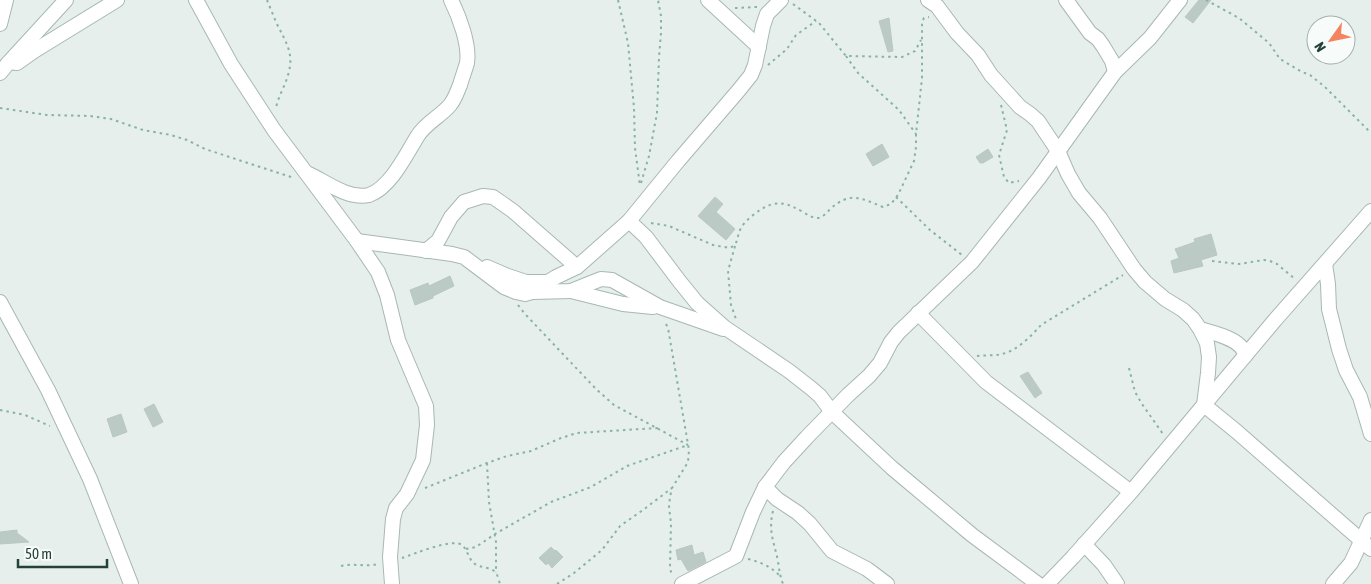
<svg xmlns="http://www.w3.org/2000/svg" width="1371" height="584" viewBox="0 0 1371 584" font-family="'Asap Condensed',sans-serif">
<rect width="100%" height="100%" fill="#e6efeb"/>
<g fill="#bbcac4" stroke="#b8c9c2">
<polygon points="1199,0 1211,0 1193,23 1185,17"/>
<polygon points="889,18 893,51 888,52 879,21"/>
<polygon points="882,144 889,157 873,166 866,154"/>
<polygon points="988,149 993,157 983,163 980,163 976,157"/>
<polygon points="715,197 723,204 716,212 735,229 726,240 698,216"/>
<polygon points="1211,234 1217,255 1201,260 1203,266 1174,273 1171,261 1179,258 1175,249 1195,242 1194,239"/>
<polygon points="450,276 454,286 433,296 433,298 415,305 410,290 428,283 429,286"/>
<polygon points="1028,372 1042,393 1035,398 1020,376"/>
<polygon points="154,404 163,422 153,427 144,409"/>
<polygon points="121,414 127,432 113,437 107,419"/>
<polygon points="17,530 17,533 29,542 0,544 0,532"/>
<polygon points="692,545 694,555 703,552 706,562 688,571 681,559 678,560 676,550"/>
<polygon points="551,547 555,551 556,550 563,557 552,568 548,563 546,565 539,558"/>
</g>
<g fill="none" stroke-linecap="round" stroke-linejoin="round">
<g stroke="#a8b8b2" stroke-width="16">
<g id="minor">
<polyline points="196,0 231,64 274,130 357,241 378,272 387,295 398,340 426,406 427,425 423,460 407,494 396,508 393,519 390,557 392,584"/>
<polyline points="708,0 759,47"/>
<polyline points="928,0 937,6 957,33 978,55 991,75 1020,107 1030,114 1038,121 1058,151 1068,174 1079,193 1100,218 1134,269 1145,282 1165,299 1183,310 1193,319 1200,329 1207,343 1209,357 1208,373 1204,405 1236,431 1371,549"/>
<polyline points="1066,0 1090,33 1098,39 1103,46 1112,61 1115,72"/>
<polyline points="0,24 6,0"/>
<polyline points="11,60 66,0"/>
<polyline points="0,73 9,62 17,63 34,51 117,0"/>
<path d="M309 174C326 182 349 200 369 195 390 188 406 155 417 137 425 123 440 117 450 105 455 99 457 92 460 85 462 78 465 70 467 63 470 45 459 16 451 0"/>
<polyline points="629,221 646,237 680,282 697,303 724,327 789,371 812,389 820,396 832,412 892,468 972,535 1038,584"/>
<polyline points="357,241 452,254 464,257 504,287 516,292 525,294 532,292 556,277 577,267 629,221 678,161 739,90 751,75 755,65 763,26 767,14 781,0"/>
<polyline points="426,251 438,241 451,217 464,202 483,196 493,197 513,211 577,267"/>
<polyline points="1325,264 1328,284 1329,309 1339,349 1346,370 1360,397 1371,434"/>
<polyline points="487,267 508,276 526,282 547,282"/>
<polyline points="571,291 623,304 653,307"/>
<polyline points="532,292 571,291 601,279 612,280 660,307 723,329"/>
<polyline points="0,302 48,390 90,479 131,584"/>
<polyline points="918,313 986,382 1131,492"/>
<path d="M1200 329C1213 333 1244 339 1245 356"/>
<polyline points="765,487 777,499 798,513 810,524 832,551 867,569 887,584"/>
<polyline points="1084,544 1104,565 1117,584"/>
<polyline points="682,584 736,556 753,512 765,487 784,462 807,437 848,395 869,376 880,363 891,342 899,332 972,262 1039,178 1115,72 1150,38 1180,0"/>
<polyline points="1047,584 1073,557 1131,492 1275,320 1371,211"/>
<polyline points="1333,584 1351,563 1371,520"/>
</g>
</g>
<g stroke="#86b3a5" stroke-width="2" stroke-dasharray="2.5 4" stroke-linecap="butt">
<path d="M267 0C270 7 273 15 276 22 285 41 295 53 288 75 285 86 278 97 276 108"/>
<polyline points="618,0 628,43 634,108 635,148 640,186"/>
<polyline points="1206,0 1239,18 1269,43 1280,59 1302,72 1310,75 1325,87 1371,133"/>
<polyline points="793,4 819,23 846,56 902,57 915,51 921,40"/>
<polyline points="735,8 757,7"/>
<polyline points="846,56 858,73 899,110 916,134"/>
<polyline points="768,65 787,49 796,35 816,21"/>
<polyline points="1001,105 1007,130 999,155 1004,177 1009,183 1019,181"/>
<polyline points="0,108 47,115 90,116 111,119 143,130 171,135 187,140 205,149 294,178"/>
<polyline points="641,183 649,156 657,113 659,57 661,33 661,16 658,0"/>
<polyline points="896,197 930,230 962,255"/>
<path d="M651 223 669 226 713 245 730 248C740 242 736 237 741 228 744 222 754 214 760 210 777 199 787 203 803 212 808 215 812 218 818 218 823 217 827 213 830 209 851 191 860 198 883 207L891 204 898 195 914 161 916 147V134L922 78V22L924 18 929 17"/>
<polyline points="735,246 728,271 731,305 736,319"/>
<polyline points="1212,261 1239,264 1264,260 1270,261 1277,264 1295,279"/>
<polyline points="518,305 525,314 596,389 614,405 688,445"/>
<polyline points="666,324 668,328 689,450 688,462 685,467 672,488 670,497 669,507 671,523 670,568 672,576"/>
<path d="M977 356C985 355 994 356 1002 354 1017 351 1031 336 1041 325L1123 275"/>
<polyline points="1129,368 1135,392 1142,404 1163,434"/>
<polyline points="0,410 25,415 50,426"/>
<polyline points="487,463 489,502 496,542 496,573"/>
<polyline points="425,488 487,463 507,456 531,451 561,438 577,433 658,428"/>
<path d="M773 511C768 531 774 542 778 561 779 569 780 576 783 584"/>
<polyline points="466,549 476,547 495,534 551,502 591,487 627,466 688,445"/>
<path d="M402 558C414 554 452 538 462 545 468 550 468 559 475 564 480 568 492 567 496 573 498 576 499 581 500 584"/>
<path d="M748 559C760 562 770 566 779 575"/>
<path d="M341 566C353 563 366 567 378 564"/>
<polyline points="557,584 574,573 602,550 620,526 643,510 672,488"/>
</g>
<use href="#minor" stroke="#fff" stroke-width="14"/>
</g>
<g transform="translate(1331 40) rotate(237)"><circle r="24" fill="#f7fbf9" stroke="#a3b1ad"/>
<path d="M0-4L9 19L0 12L-9 19Z" fill="#f4845f"/>
<text y="-8" font-size="14" font-weight="bold" text-anchor="middle" fill="#24423a">N</text>
</g>
<path d="M18 559v8h89v-8" fill="none" stroke="#24423a" stroke-width="2.5"/>
<text x="25" y="559" font-size="15" fill="#24423a" stroke="#f7fbf9" stroke-width="4" paint-order="stroke">50 m</text>
</svg>
